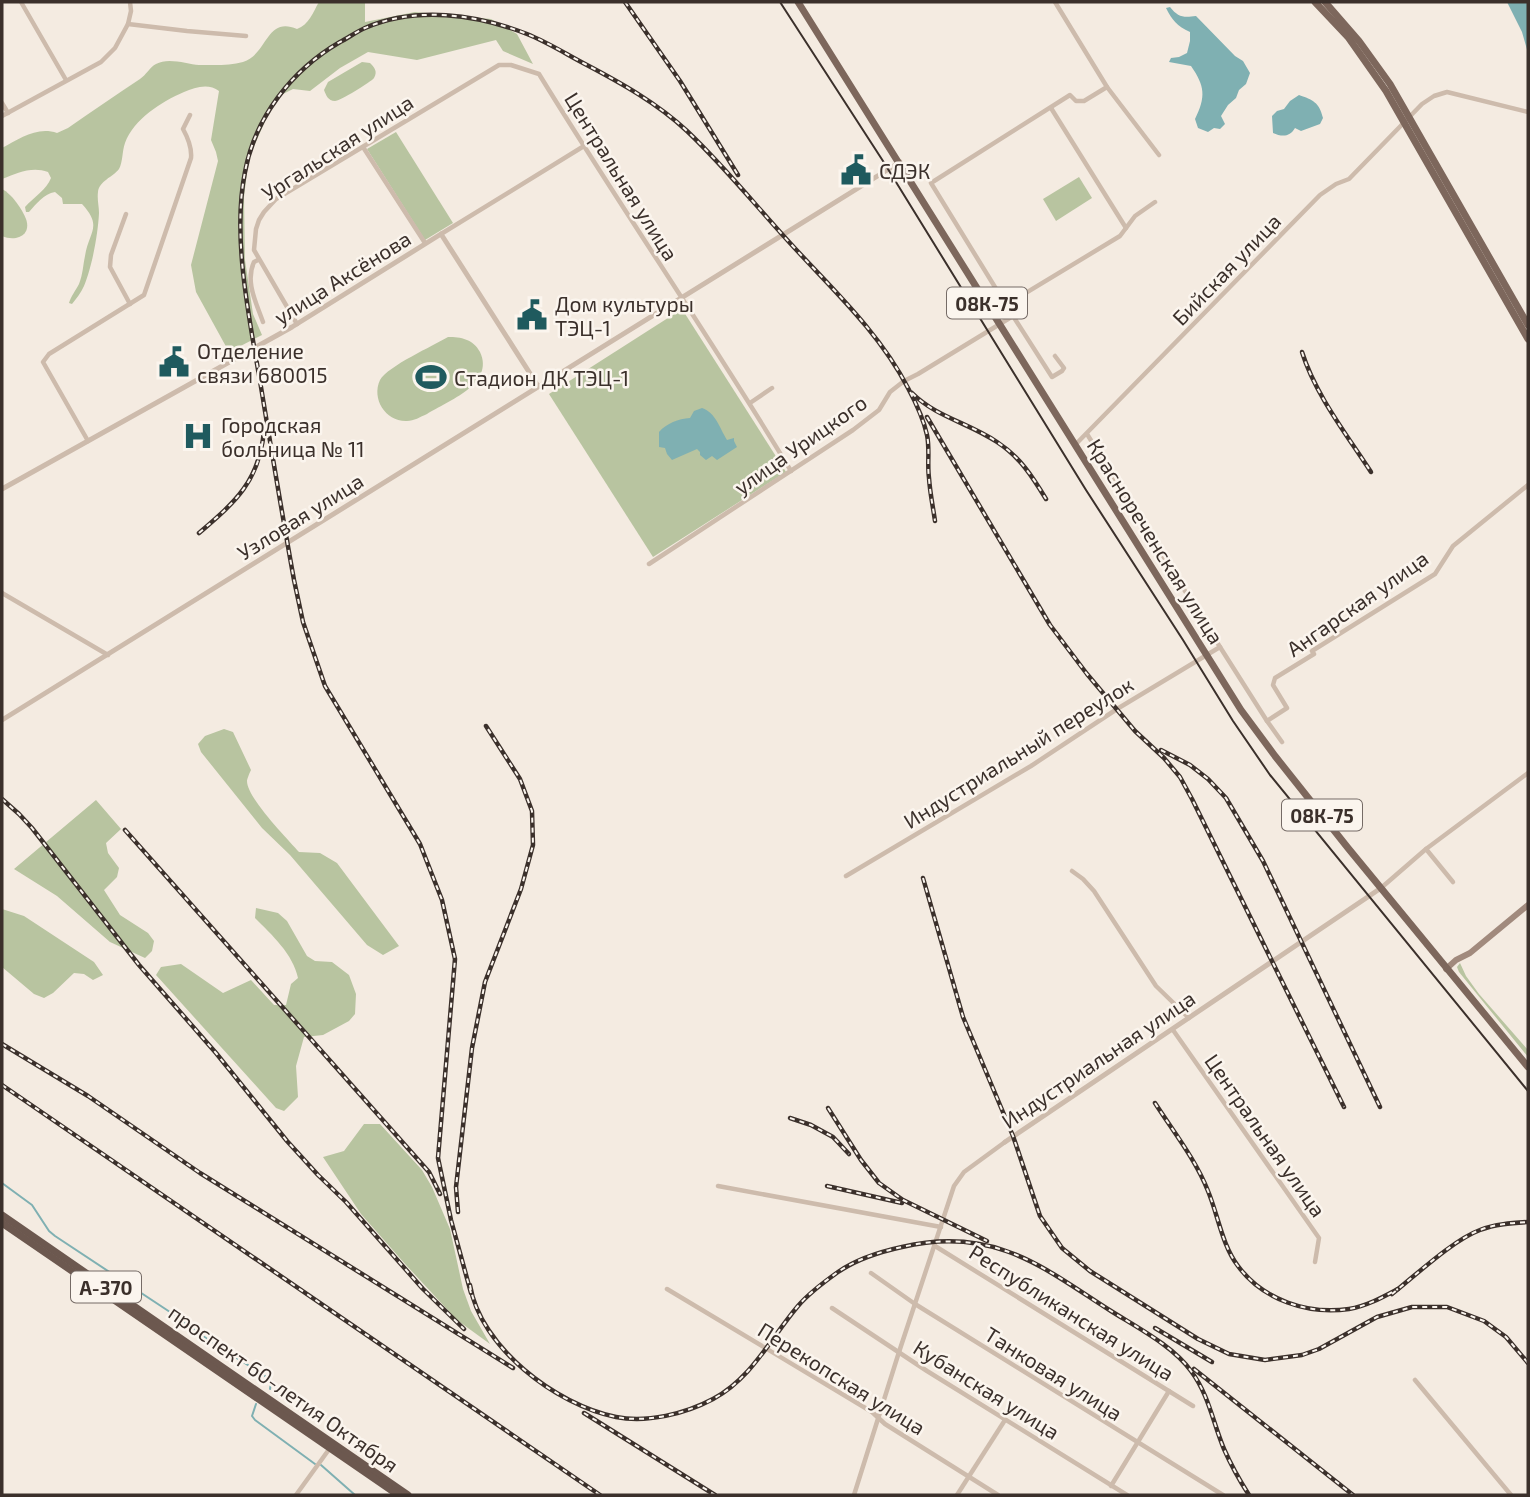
<svg xmlns="http://www.w3.org/2000/svg" width="1530" height="1497" viewBox="0 0 1530 1497" font-family="'Exo 2',sans-serif">
<rect width="100%" height="100%" fill="#f4ebe1"/>
<g fill="#b8c4a0">
<path d="M319 2H365V22L415 12 491 19 517 34 533 64 503 51 496 40 417 60 368 52 340 68 310 91 293 89 281 95 266 119 251 153 247 172 244 197 245 260 253 314 262 335 229 352 196 292 191 265 218 161 216 152 211 140 219 91C209 83 195 87 184 92 161 102 134 119 125 143 122 151 123 162 119 169 113 177 99 181 98 192 97 199 99 206 99 213 98 234 92 267 84 286 81 293 76 299 72 304L69 303C71 296 76 290 79 284 83 274 83 265 85 256 89 231 103 227 82 204H63L62 198 55 192C44 194 36 204 29 212H26L25 207C33 198 47 189 51 178L48 172C32 166 17 173 2 179V148C19 139 37 126 57 133L68 128C92 111 116 95 140 79 146 75 150 67 156 64 168 57 187 64 199 65 213 65 230 66 243 62 268 54 266 16 297 29 309 25 313 12 319 2Z"/>
<path d="M362 62 370 63C374 67 378 71 374 78 371 82 340 101 335 101 328 101 326 95 324 90L328 82Z"/>
<polygon points="396,132 453,223 425,240 367,149"/>
<polygon points="1079,177 1092,198 1056,221 1043,199"/>
<path d="M2 189C12 194 22 209 26 219 32 236 15 242 2 236Z"/>
<polygon points="682,309 786,472 653,557 549,394"/>
<path d="M448 337C461 337 473 339 480 352 495 384 448 401 427 414 420 417 414 421 407 421 386 422 371 399 380 380 388 366 433 346 448 337Z"/>
<path d="M224 729 233 732 251 770C250 772 247 779 247 781 247 798 287 838 299 852L320 853 337 863 399 946 383 955 367 945 290 855 262 828 201 752 198 744 205 736Z"/>
<polygon points="96,800 121,829 106,843 108,853 119,868 117,877 104,890 120,915 148,933 154,941 152,951 145,958 110,942 57,896 14,869"/>
<path d="M256 908 278 913 287 921 307 956 315 961 332 962 349 975 356 994 355 1014 349 1021 323 1035 304 1037 296 1066 298 1097 284 1111 276 1108 156 975 161 967 181 964 223 993 251 980 274 1005H286L291 984 298 978C293 954 272 935 255 918Z"/>
<polygon points="2,909 24,916 94,962 103,975 93,980 84,974 74,973 53,993 44,998 34,994 2,967"/>
<polygon points="1460,963 1466,976 1479,994 1528,1050 1528,1057 1459,972 1457,967"/>
<polygon points="364,1124 380,1124 422,1170 432,1187 450,1229 463,1289 471,1311 490,1344 457,1320 406,1265 361,1214 323,1157 344,1151"/>
</g>
<g fill="#7fb0b2">
<polygon points="1507,2 1528,2 1528,53 1522,32"/>
<path d="M1170 7C1178 17 1183 18 1196 16L1235 56 1243 61 1250 73 1246 84 1239 90 1236 98 1228 105 1221 116 1225 124 1220 129 1214 128 1208 132 1198 128 1195 119C1206 97 1205 86 1191 66L1169 62 1171 58 1179 57 1187 53 1190 41V32C1177 26 1172 20 1166 8Z"/>
<path d="M1299 95C1313 100 1319 102 1323 118L1320 124 1301 131 1295 128C1290 137 1282 137 1273 133L1272 116 1277 111 1284 109 1290 101Z"/>
<path d="M702 408C716 413 719 427 727 440L734 438V441L737 447 717 460 712 456 706 460 700 455V452L697 449 672 460 667 454 665 448 659 447V432C667 423 678 419 690 418L694 411Z"/>
</g>
<g fill="none" stroke-linecap="round" stroke-linejoin="round">
<g stroke="#7fb0b2" stroke-width="2">
<polyline points="2,1183 32,1205 49,1231 55,1236 176,1316 214,1344 264,1375 271,1382 270,1389"/>
<polyline points="256,1404 252,1416 255,1420 315,1464"/>
<polyline points="321,1465 355,1495"/>
</g>
<g stroke="#cdbbac" stroke-width="4.5">
<polyline points="21,2 66,80"/>
<polyline points="1055,2 1107,87 1159,155"/>
<polyline points="128,24 131,11 130,2"/>
<polyline points="2,103 8,113"/>
<polyline points="1051,108 1126,228"/>
<polyline points="2,116 101,62 115,48 128,24 187,31 246,36"/>
<polyline points="363,147 425,243"/>
<polyline points="126,214 111,255 110,267 130,304"/>
<polyline points="441,234 584,146"/>
<path d="M258 260 254 262C245 282 256 302 263 322"/>
<polyline points="1006,305 931,183 1070,95 1076,101 1084,101 1107,87"/>
<polyline points="1013,316 1052,377 1062,371 1064,368 1055,356"/>
<path d="M297 324 254 250 256 229 259 220 264 212 276 199 499 65H511L539 74C621 208 710 337 791 471"/>
<polyline points="750,403 772,388"/>
<polyline points="1087,434 1220,647 1267,721 1282,742"/>
<path d="M88 441 43 362 49 354 144 295 191 158C192 148 188 138 183 129L190 115"/>
<polyline points="1075,445 1320,195 1336,184 1349,179 1422,104 1434,96 1447,92 1528,112"/>
<polyline points="649,564 853,430 879,410 890,392 904,381 918,374 1013,316 1006,305 1120,236 1135,216 1155,202"/>
<polyline points="2,593 108,655"/>
<polyline points="1267,721 1287,708 1273,685 1275,678 1314,654 1312,651 1435,574 1453,546 1528,485"/>
<polyline points="1426,849 1453,882"/>
<polyline points="1072,871 1083,879 1094,891 1156,986 1189,1018"/>
<polyline points="846,876 1031,766 1117,709 1220,647"/>
<polyline points="1381,888 1426,849 1528,773"/>
<polyline points="1173,1030 1319,1238 1315,1262"/>
<polyline points="718,1186 941,1227"/>
<polyline points="935,1246 1193,1406"/>
<polyline points="871,1273 915,1304 1223,1495"/>
<polyline points="667,1289 872,1412 885,1424 998,1495"/>
<polyline points="832,1308 927,1371 1127,1495"/>
<polyline points="1415,1380 1511,1495"/>
<polyline points="1111,1486 1169,1391"/>
<polyline points="296,1495 330,1448"/>
<polyline points="854,1495 899,1352 954,1186 964,1172 1005,1142"/>
<polyline points="957,1495 1005,1420"/>
</g>
<g stroke="#cdbbac" stroke-width="5">
<polyline points="2,489 292,327 441,234 538,386"/>
<polyline points="2,720 900,162"/>
<polyline points="1005,1142 1381,888"/>
</g>
<polyline stroke="#a18a7d" stroke-width="6" points="1446,969 1456,960 1470,953 1528,905"/>
<g stroke="#7d675c" stroke-width="7">
<polyline points="798,2 1241,710 1275,756 1348,848 1528,1067"/>
<polyline points="1315,2 1348,37 1386,91 1528,339"/>
<polyline points="1325,2 1359,41 1390,84 1528,325"/>
</g>
<g stroke="#6c584f" stroke-width="7">
<polyline points="2,1215 408,1495"/>
<polyline points="2,1223 398,1495"/>
</g>
<polyline stroke="#3b302b" stroke-width="2" points="780,2 883,161 1086,490 1183,640 1233,721 1270,775 1528,1091"/>
<g stroke="#3b302b" stroke-width="4.5">
<g id="rail">
<polyline points="625,2 680,81 738,175"/>
<path d="M1302 352C1315 394 1347 435 1371 472"/>
<path d="M912 393C936 417 969 423 997 442 1020 457 1032 476 1046 499"/>
<polyline points="927,417 1050,625 1087,674 1135,731 1164,758 1180,777 1192,799 1344,1107"/>
<path d="M199 533C235 502 259 482 264 431"/>
<polyline points="1161,750 1190,765 1208,779 1226,798 1263,861 1380,1107"/>
<polyline points="2,799 19,814 32,828 139,965 216,1053 287,1141 318,1175 346,1202 423,1289 464,1329"/>
<polyline points="125,830 429,1172 440,1194"/>
<polyline points="923,878 963,1017 1013,1136 1040,1216 1062,1248 1090,1271 1198,1339 1229,1354 1265,1360 1302,1355 1319,1349 1377,1317 1412,1307 1447,1307 1484,1321 1506,1337 1528,1363"/>
<polyline points="2,1044 88,1096 200,1173 513,1368"/>
<polyline points="2,1085 600,1495"/>
<path d="M1155 1103C1173 1131 1196 1160 1208 1191 1218 1215 1222 1245 1238 1266 1263 1300 1308 1315 1349 1309 1367 1306 1383 1297 1398 1289"/>
<polyline points="828,1108 861,1160 879,1183 903,1200 987,1241"/>
<polyline points="790,1118 811,1125 833,1137 849,1154"/>
<polyline points="827,1186 902,1203"/>
<polyline points="458,1212 456,1187 472,1048 485,982 521,889 533,845 532,811 520,779 486,726"/>
<path d="M470 1285C480 1347 556 1405 616 1417 647 1423 685 1414 713 1399 752 1378 770 1339 798 1306 809 1293 824 1282 838 1272 857 1259 879 1252 902 1247 936 1239 972 1239 1006 1251 1042 1263 1079 1291 1111 1311 1138 1328 1173 1346 1191 1371 1209 1395 1213 1423 1224 1449 1231 1465 1240 1481 1249 1495"/>
<path d="M471 1293 451 1220 438 1158 455 959 442 900 420 844 325 686 303 622 294 580C282 514 271 447 260 381 249 317 232 236 245 172 255 117 292 70 340 42 348 38 356 32 365 28 416 6 476 14 527 34 547 42 566 54 585 64 621 83 657 103 687 131 724 166 756 206 790 243 832 289 879 332 908 388 915 401 924 421 927 435 930 449 927 464 929 478 930 493 933 507 935 521"/>
<path d="M1392 1294C1416 1275 1453 1240 1480 1230 1495 1224 1512 1223 1528 1222"/>
<polyline points="1155,1328 1212,1362"/>
<polyline points="1194,1369 1353,1495"/>
<polyline points="584,1413 715,1495"/>
</g>
</g>
<use href="#rail" stroke="#fbf5ee" stroke-width="2" stroke-dasharray="5" stroke-linecap="butt"/>
</g>
<defs>
<g id="civic-bare" transform="scale(2.415)"><path d="M-.6-6.5H3V-4.5H.6V-3L4-1V1h2V6H-6V1h2V-1L-.6-3ZM-1.2 2.5V6h2.4V2.5Z" fill="#1f5a5e" stroke="#fbf5ee" stroke-width="2.5" paint-order="stroke"/></g>
<g id="stadium-bare" transform="scale(2.415)"><path d="M0-5a6.5 5 0 1 0 0 10a6.5 5 0 1 0 0-10ZM-3.5-1.8h7v3.6h-7Z" fill="#1f5a5e" stroke="#fbf5ee" stroke-width="2.5" paint-order="stroke"/></g>
<g id="hospital-bare" transform="scale(2.415)"><path d="M-5-5h3v3.5h4V-5h3V5h-3V1.5h-4V5h-3Z" fill="#1f5a5e" stroke="#fbf5ee" stroke-width="2.5" paint-order="stroke"/></g>
</defs>
<g fill-rule="evenodd">
<use href="#civic-bare" x="856" y="170"/>
<use href="#civic-bare" x="532" y="315"/>
<use href="#civic-bare" x="174" y="362"/>
<use href="#stadium-bare" x="431" y="377"/>
<use href="#hospital-bare" x="198" y="436"/>
</g>
<g text-anchor="middle" dominant-baseline="central" stroke-width="5" stroke-linejoin="round" paint-order="stroke">
<g fill="#fbf5ee" stroke="#756b66" stroke-width="2">
<rect x="947" y="287.5" width="80" height="31" rx="5"/>
<rect x="1282" y="799.5" width="80" height="31" rx="5"/>
<rect x="71" y="1271.5" width="70" height="31" rx="5"/>
</g>
<g font-size="19" font-weight="bold" fill="#3b302b">
<text x="987" y="303">08К-75</text>
<text x="1322" y="815">08К-75</text>
<text x="106" y="1287">А-370</text>
</g>
<g font-size="21" fill="#3b302b" stroke="#fbf5ee">
<text transform="translate(337 147) rotate(-33)">Ургальская улица</text>
<text transform="translate(622 176) rotate(58)">Центральная улица</text>
<text transform="translate(1226 269) rotate(-46)">Бийская улица</text>
<text transform="translate(342 277) rotate(-32)">улица Аксёнова</text>
<text transform="translate(800 444) rotate(-35)">улица Урицкого</text>
<text transform="translate(300 516) rotate(-32)">Узловая улица</text>
<text transform="translate(1156 541) rotate(58)">Краснореченская улица</text>
<text transform="translate(1357 603) rotate(-35)">Ангарская улица</text>
<text transform="translate(1018 752) rotate(-32)">Индустриальный переулок</text>
<text transform="translate(1098 1059) rotate(-34)">Индустриальная улица</text>
<text transform="translate(1266 1135) rotate(55)">Центральная улица</text>
<text transform="translate(1072 1312) rotate(32)">Республиканская улица</text>
<text transform="translate(1054 1373) rotate(32)">Танковая улица</text>
<text transform="translate(842 1378) rotate(32)">Перекопская улица</text>
<text transform="translate(284 1388) rotate(35)">проспект 60-летия Октября</text>
<text transform="translate(987 1389) rotate(32)">Кубанская улица</text>
</g>
<g font-size="21" fill="#3b302b" stroke="#fbf5ee" text-anchor="start">
<text x="879" y="170">СДЭК</text>
<text x="555" y="303">Дом культуры<tspan x="555" dy="24">ТЭЦ-1</tspan></text>
<text x="197" y="350">Отделение<tspan x="197" dy="24">связи 680015</tspan></text>
<text x="454" y="377">Стадион ДК ТЭЦ-1</text>
<text x="221" y="424">Городская<tspan x="221" dy="24">больница № 11</tspan></text>
</g>
</g>
<rect width="1530" height="1497" fill="none" stroke="#3b302b" stroke-width="7"/>
</svg>
